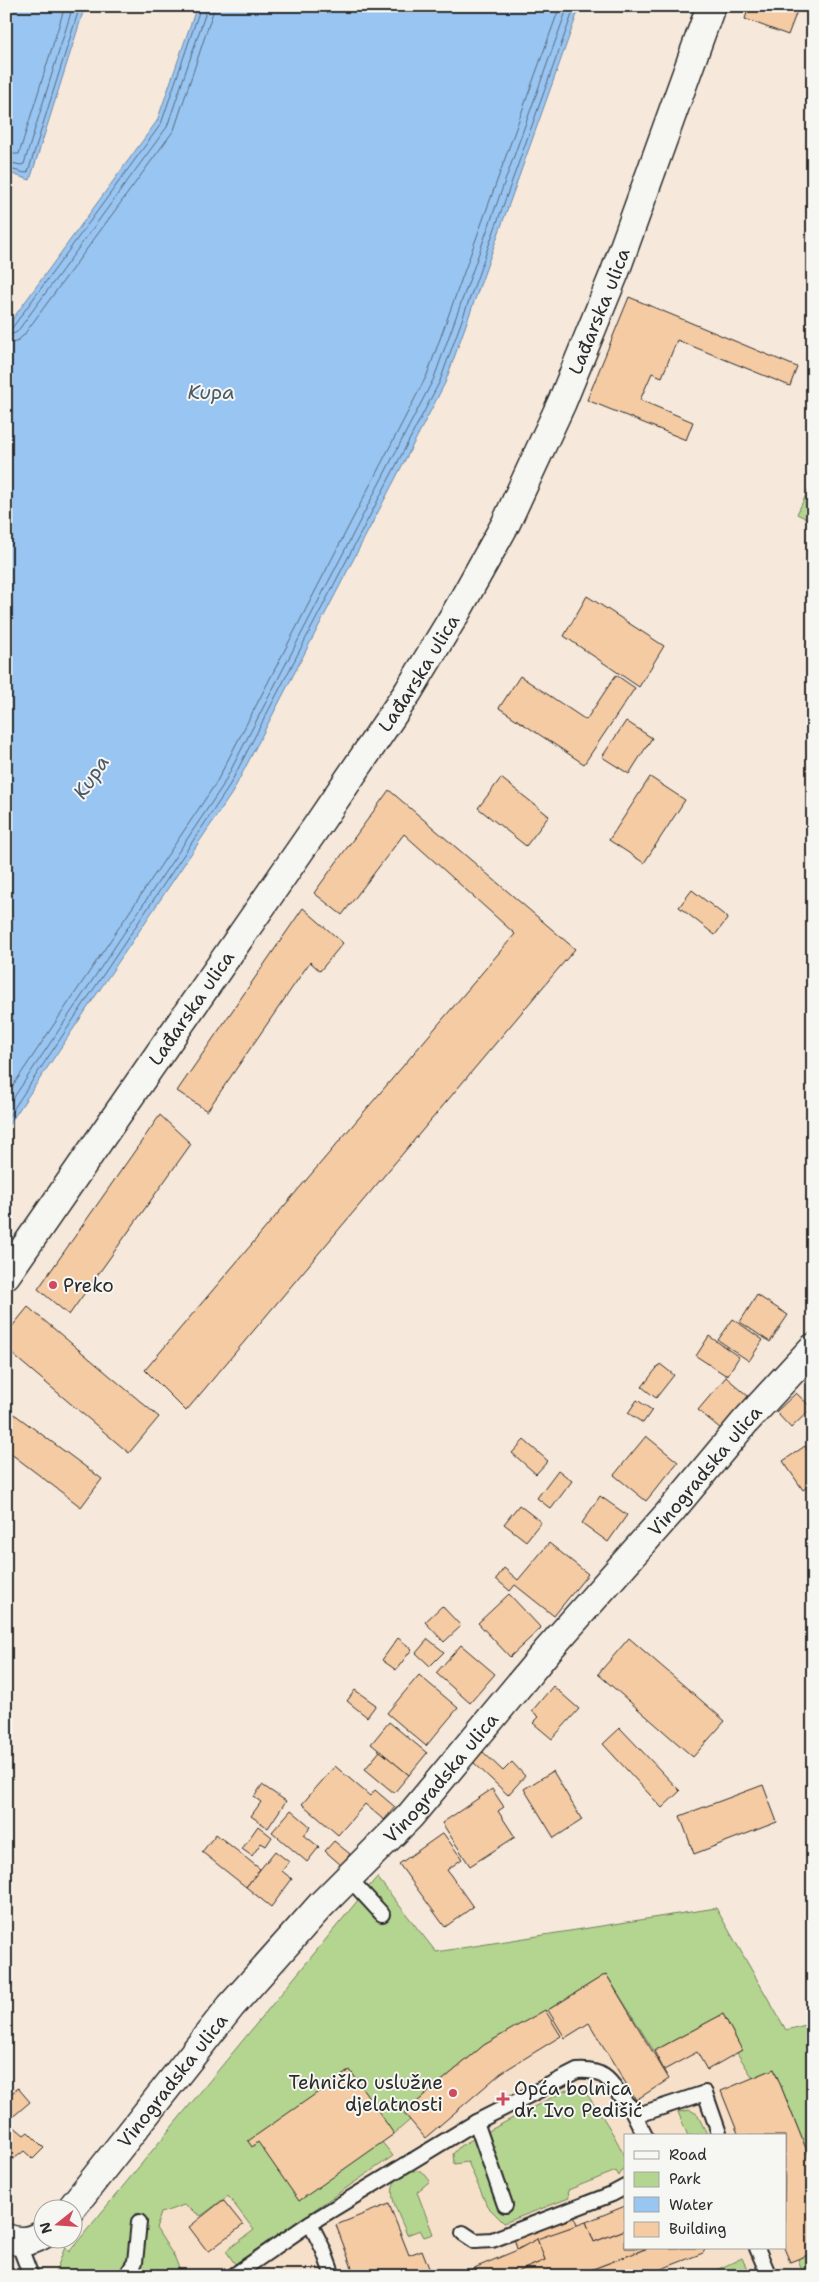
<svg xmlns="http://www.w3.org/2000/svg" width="819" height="2282" viewBox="0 0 819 2282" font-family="'Shantell Sans',sans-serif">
<rect width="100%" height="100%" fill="#f6e9db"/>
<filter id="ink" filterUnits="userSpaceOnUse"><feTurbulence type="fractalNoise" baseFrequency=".02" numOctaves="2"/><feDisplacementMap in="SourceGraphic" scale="10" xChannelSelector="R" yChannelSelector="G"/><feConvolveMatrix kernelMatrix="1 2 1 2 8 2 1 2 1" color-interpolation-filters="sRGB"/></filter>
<g filter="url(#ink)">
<path fill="#f6e0ca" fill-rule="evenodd" d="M377 1877 436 1952 716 1908 786 2030 813 2023V2276H47L56 2268ZM625 2136H785V2248H625Z"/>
<g fill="#b4d58f" stroke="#70805d">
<polygon points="813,480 813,522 797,514"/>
<polygon points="377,1877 436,1952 716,1908 786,2030 813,2023 813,2166 774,2069 753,2078 737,2053 742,2050 723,2014 654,2051 606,1974 548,2010 484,2045 404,2113 410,2120 394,2134 382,2142 393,2156 235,2264 226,2251 254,2230 228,2196 201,2216 184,2205 161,2213 156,2228 175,2258 182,2276 54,2276 65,2247 69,2252"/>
<path d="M574 2088 582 2089C592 2099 624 2148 625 2161 625 2167 622 2171 619 2176L616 2171 568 2190 569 2198 504 2223 487 2206 468 2162 454 2164 453 2154 460 2146 564 2091Z"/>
<polygon points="690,2110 697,2114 708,2136 688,2136 678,2112"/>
<path d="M410 2171H422L430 2181 417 2192 433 2234 424 2237 420 2230 407 2235C399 2212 377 2183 410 2171Z"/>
<polygon points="813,2253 813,2276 804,2276 798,2259"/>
<polygon points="742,2258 750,2276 704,2276"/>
</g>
<g fill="#99c5f2" stroke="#6d87a2">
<polygon points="6,6 85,6 30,180 6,172"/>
<polygon points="197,6 580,6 445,383 232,793 6,1129 6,328 157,121"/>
</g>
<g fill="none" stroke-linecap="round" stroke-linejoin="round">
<g stroke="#57697b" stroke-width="1">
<polyline points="6,154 19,154 65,6"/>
<polyline points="6,162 21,165 24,164 73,6"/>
<polyline points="6,168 25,173 28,172 80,6"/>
<polyline points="6,330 12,328 161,124 201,6"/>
<polyline points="6,337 17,332 167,127 208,6"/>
<polyline points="6,344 16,342 23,336 174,130 215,6"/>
<polyline points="6,1096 216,783 427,375 560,6"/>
<polyline points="6,1109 222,787 434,378 568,6"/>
<polyline points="6,1120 227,790 440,381 575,6"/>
</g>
</g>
<g fill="#f5cba4" stroke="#2b2b2b">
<polygon points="749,6 799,6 788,35 745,19"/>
<polygon points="629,297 797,367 790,386 677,340 662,377 652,373 640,400 693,422 686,440 587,400"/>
<polygon points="587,596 664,646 639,687 564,636"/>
<polygon points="616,675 635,688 584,764 499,708 520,676 586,720"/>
<polygon points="626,721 652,738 629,774 602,757"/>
<polygon points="650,777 685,800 644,863 609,840"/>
<polygon points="501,778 549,816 526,846 478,808"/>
<polygon points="389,790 575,949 186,1411 145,1370 515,934 404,834 342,915 314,893"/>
<polygon points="692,890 728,918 715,935 679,907"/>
<polygon points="303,908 343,943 320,971 310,962 207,1111 177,1091"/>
<polygon points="160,1115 191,1144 69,1315 38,1289"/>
<polygon points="757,1295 788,1315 770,1342 740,1322"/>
<polygon points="28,1307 159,1417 129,1453 6,1349 6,1334"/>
<polygon points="733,1319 763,1340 749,1361 718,1340"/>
<polygon points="709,1336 739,1357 727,1376 696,1356"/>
<polygon points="660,1364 674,1375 656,1398 642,1387"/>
<polygon points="726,1377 749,1397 721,1429 698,1410"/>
<polygon points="796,1393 812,1408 791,1428 776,1412"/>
<polygon points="637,1400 652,1410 643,1423 628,1413"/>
<polygon points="6,1408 102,1479 81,1507 6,1450"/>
<polygon points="646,1436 678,1462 646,1501 614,1475"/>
<polygon points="524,1440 548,1461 536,1474 512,1453"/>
<polygon points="805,1446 813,1457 813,1483 803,1490 783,1461"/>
<polygon points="558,1470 572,1481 551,1509 537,1498"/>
<polygon points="600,1496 627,1515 608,1542 582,1523"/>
<polygon points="519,1505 541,1522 526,1541 504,1524"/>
<polygon points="549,1543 588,1574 554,1616 515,1585 510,1591 496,1579 504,1568 518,1580"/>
<polygon points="509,1594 541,1628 510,1657 478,1623"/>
<polygon points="442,1606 461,1626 444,1642 425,1622"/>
<polygon points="398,1638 412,1649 396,1670 382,1660"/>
<polygon points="629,1638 725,1721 693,1757 598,1674"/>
<polygon points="428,1639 444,1652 430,1666 416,1653"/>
<polygon points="461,1645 495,1674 470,1703 436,1673"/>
<polygon points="419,1675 458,1708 426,1746 387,1713"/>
<polygon points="553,1686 579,1709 552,1739 533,1723 539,1717 532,1711"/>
<polygon points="355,1690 376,1705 367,1717 347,1701"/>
<polygon points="389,1722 427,1753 409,1775 371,1744"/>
<polygon points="620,1728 680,1791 662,1808 603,1744"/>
<polygon points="380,1751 409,1775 394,1793 365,1769"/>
<polygon points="483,1752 503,1771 512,1762 525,1776 508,1795 473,1762"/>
<polygon points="335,1766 370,1796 375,1790 395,1807 384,1820 365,1804 338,1835 302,1804"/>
<polygon points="553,1771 582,1820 554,1838 524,1789"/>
<polygon points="262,1785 286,1801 268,1828 251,1816 261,1802 254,1797"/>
<polygon points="763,1785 777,1822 694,1854 680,1816"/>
<polygon points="492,1789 504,1807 498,1811 515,1837 470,1866 442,1823"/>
<polygon points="291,1810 311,1827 304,1835 319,1847 307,1862 272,1832"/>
<polygon points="258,1826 272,1837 266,1846 261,1843 252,1856 242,1849"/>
<polygon points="443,1833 462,1859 447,1870 473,1907 445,1927 399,1864"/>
<polygon points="216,1834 260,1869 246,1887 202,1852"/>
<polygon points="334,1841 350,1854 341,1865 325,1851"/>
<polygon points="275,1851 289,1862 282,1871 292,1879 271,1907 246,1887"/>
<polygon points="606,1974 669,2079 636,2100 589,2023 565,2038 548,2010"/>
<polygon points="545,2010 561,2036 501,2073 425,2138 404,2113 484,2045"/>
<polygon points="723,2014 742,2050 707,2070 697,2052 664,2070 654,2051"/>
<polygon points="774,2069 813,2166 813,2253 790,2262 784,2248 785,2136 739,2136 721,2091"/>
<polygon points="350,2070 394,2134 299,2201 258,2142 252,2147 248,2141"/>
<polygon points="18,2088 30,2102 9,2120 6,2118 6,2098"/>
<polygon points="12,2125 24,2135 28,2132 44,2148 33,2159 24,2151 6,2165 6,2129"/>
<polygon points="223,2200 243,2225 208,2252 189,2227"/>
<polygon points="570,2203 577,2225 517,2249 510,2224"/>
<polygon points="389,2204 409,2255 422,2250 431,2273 424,2276 355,2276 336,2225"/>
<polygon points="625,2206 625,2230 594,2242 586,2222"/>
<polygon points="586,2222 594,2242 625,2230 625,2248 648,2248 575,2276 520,2276 519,2271 545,2260 537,2239"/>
<polygon points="537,2239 545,2260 519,2271 520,2276 455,2276 515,2251"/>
<polygon points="648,2248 706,2248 703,2253 643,2276 575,2276"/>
</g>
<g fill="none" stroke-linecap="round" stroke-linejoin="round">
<g stroke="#2b2b2b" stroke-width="18">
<g id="lane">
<polyline points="348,1877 382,1914"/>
<polyline points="632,2110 645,2136"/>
<polyline points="476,2122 505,2205"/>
<polyline points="310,2223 323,2249 333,2276"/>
<polyline points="463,2233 475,2241 492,2240 612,2194 625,2187"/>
<polyline points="18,2242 31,2276"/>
<polyline points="757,2248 769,2276"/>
<polyline points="126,2276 135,2262 139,2222"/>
<path d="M233 2276 310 2223 476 2122 577 2071C620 2068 611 2100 641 2114L705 2093 720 2136"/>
</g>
</g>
<g stroke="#2b2b2b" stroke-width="31">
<g id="street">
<path id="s1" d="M6 1275 317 826 408 692 457 611 506 523 562 402 615 272 711 6"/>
<path id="s2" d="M70 2210 231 2006 321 1905 410 1816 548 1650 670 1512 744 1423 813 1348"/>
<path d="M6 2238C20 2243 30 2242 42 2235"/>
</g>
</g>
<use href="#lane" stroke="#f6f6f2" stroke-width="14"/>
<use href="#street" stroke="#f6f6f2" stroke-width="28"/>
</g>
</g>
<g fill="#d1495b" stroke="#f6f6f2" stroke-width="2">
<circle cx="53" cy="1285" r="5"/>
<circle cx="453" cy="2093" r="5"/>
<path d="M500.5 2091.5h5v5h5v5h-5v5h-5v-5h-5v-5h5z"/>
</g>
<g text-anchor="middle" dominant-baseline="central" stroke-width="4" stroke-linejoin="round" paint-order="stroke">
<g font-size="19" fill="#2b2b2b" stroke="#f6f6f2">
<text stroke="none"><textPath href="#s1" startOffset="1135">Lađarska ulica</textPath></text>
<text stroke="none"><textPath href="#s1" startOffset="730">Lađarska ulica</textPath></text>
<text stroke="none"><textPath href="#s1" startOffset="325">Lađarska ulica</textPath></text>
<text stroke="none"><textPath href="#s2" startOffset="975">Vinogradska ulica</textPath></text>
<text stroke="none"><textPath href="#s2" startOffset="570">Vinogradska ulica</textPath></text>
<text stroke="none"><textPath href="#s2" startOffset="165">Vinogradska ulica</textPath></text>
</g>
<g font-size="19" fill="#2b2b2b" stroke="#f6f6f2" text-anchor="start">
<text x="63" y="1285">Preko</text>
<text x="443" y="2082" text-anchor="end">Tehničko uslužne<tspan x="443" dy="22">djelatnosti</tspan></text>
<text x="514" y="2088">Opća bolnica<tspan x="514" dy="22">dr. Ivo Pedišić</tspan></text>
</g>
<g font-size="20" font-style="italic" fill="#4c5967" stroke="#f6f6f2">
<text x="211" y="392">Kupa</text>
<text transform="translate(91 777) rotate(-56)">Kupa</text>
</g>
</g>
<rect width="819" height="2282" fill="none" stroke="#f6f6f2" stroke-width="25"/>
<rect x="12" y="12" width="794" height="2257" fill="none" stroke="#2b2b2b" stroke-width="2" filter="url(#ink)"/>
<rect x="624" y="2134" width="162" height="115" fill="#f6f6f2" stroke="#a5a5a2"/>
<rect x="634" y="2151" width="25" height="8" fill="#f6f6f2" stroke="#a5a5a2"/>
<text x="669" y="2160" font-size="15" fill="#2b2b2b">Road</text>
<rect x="634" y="2172" width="25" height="15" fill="#b4d58f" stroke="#a5a5a2"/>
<text x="669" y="2184" font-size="15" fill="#2b2b2b">Park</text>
<rect x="634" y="2197" width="25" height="15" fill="#99c5f2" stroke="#a5a5a2"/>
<text x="669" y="2210" font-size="15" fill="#2b2b2b">Water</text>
<rect x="634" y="2222" width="25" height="15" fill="#f5cba4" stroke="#a5a5a2"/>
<text x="669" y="2234" font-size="15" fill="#2b2b2b">Building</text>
<g transform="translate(58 2224) rotate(253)"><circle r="24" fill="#f6f6f2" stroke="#a5a5a2"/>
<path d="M0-4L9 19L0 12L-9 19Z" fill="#d1495b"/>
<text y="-8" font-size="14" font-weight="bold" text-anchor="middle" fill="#2b2b2b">N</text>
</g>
</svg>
